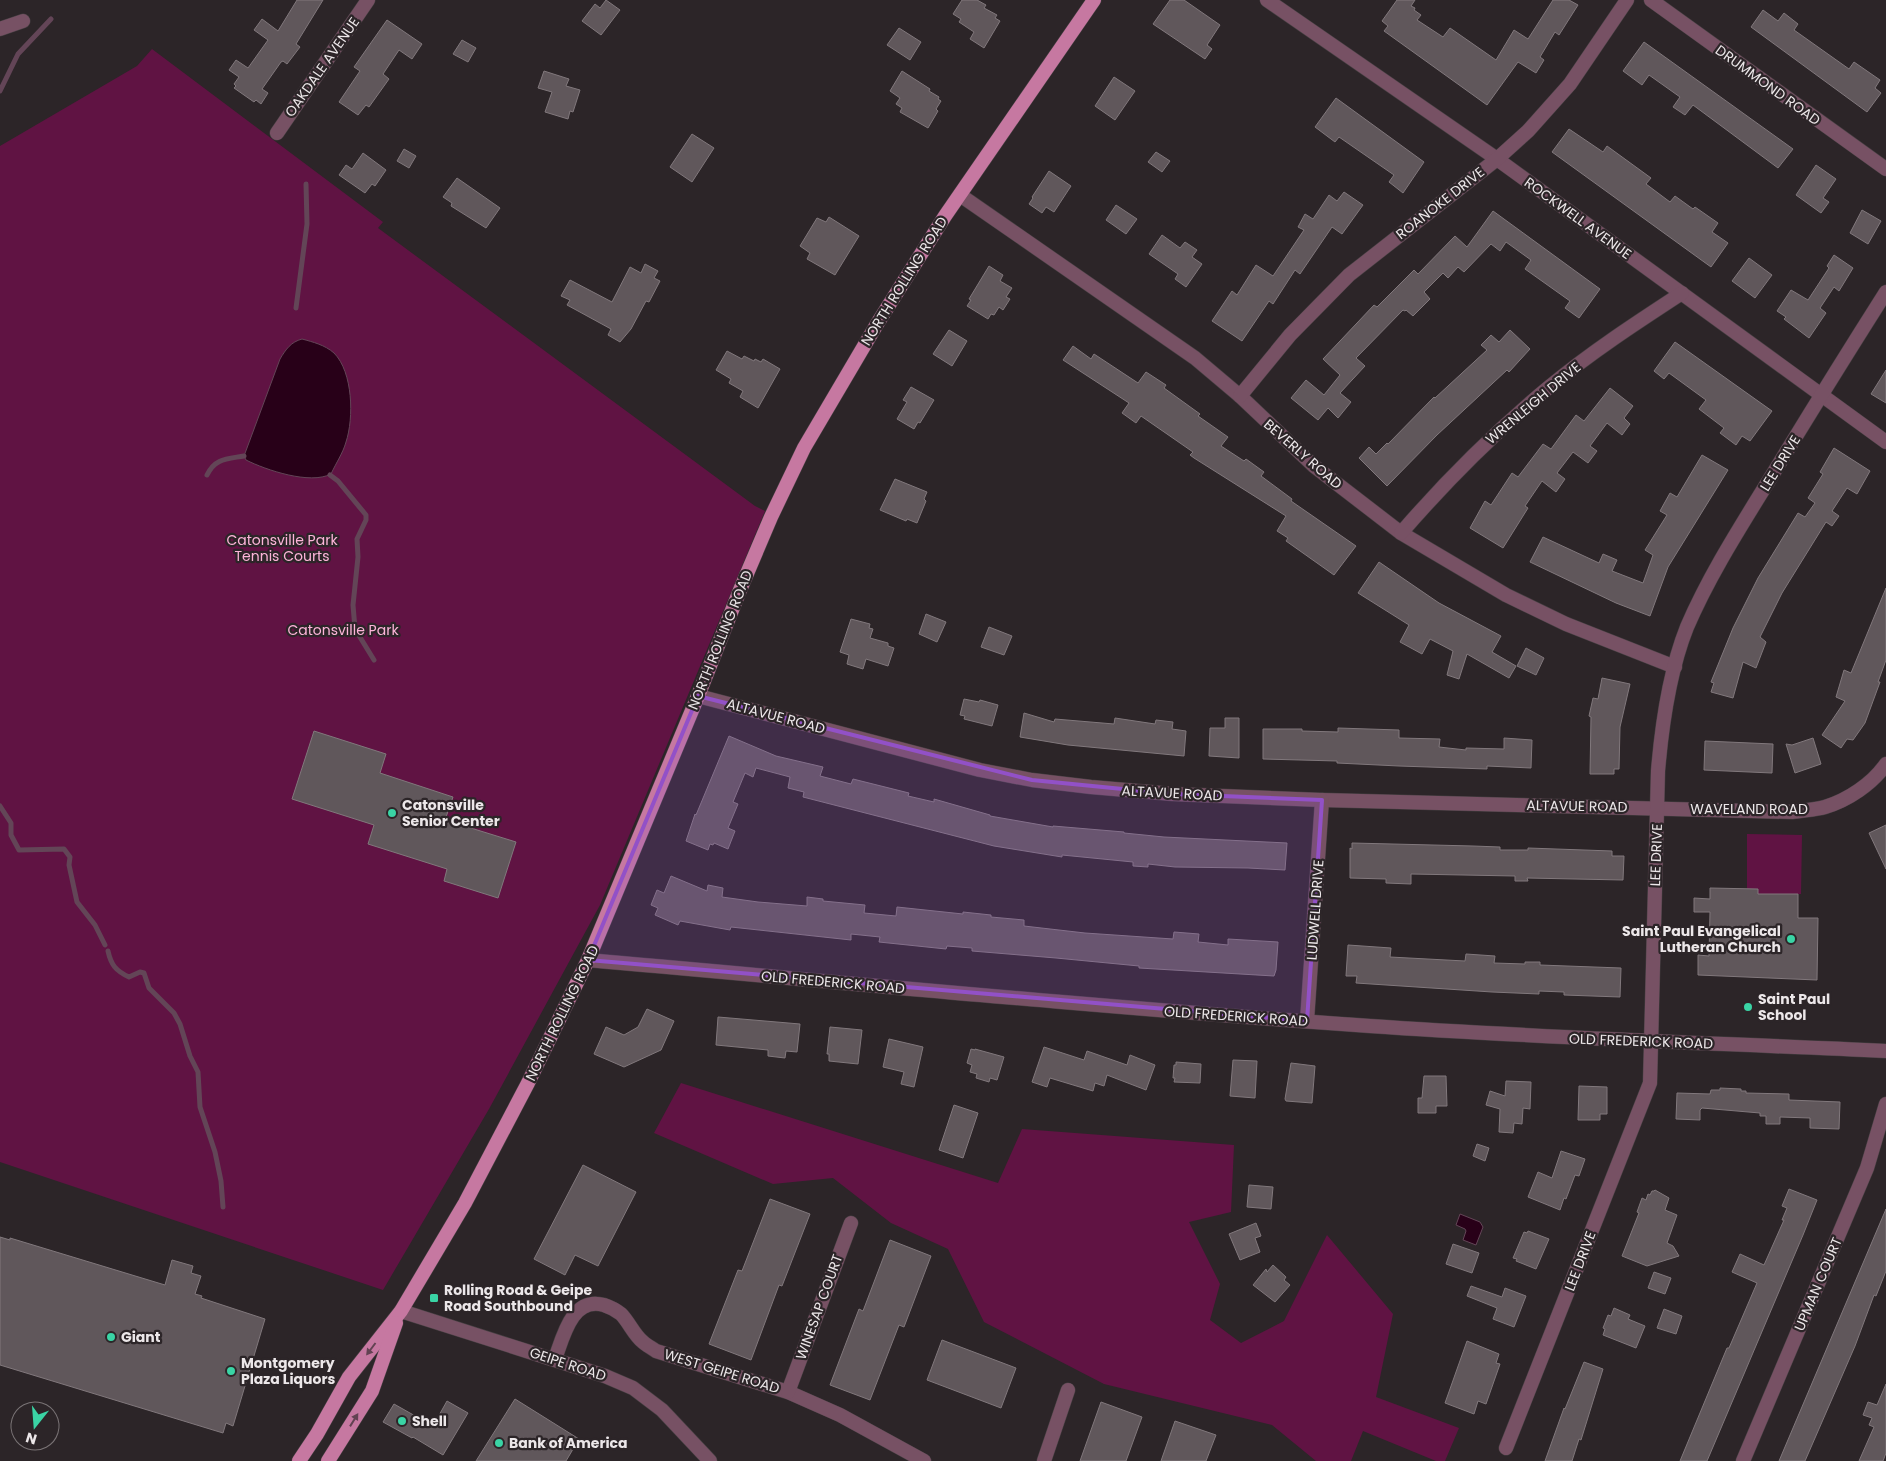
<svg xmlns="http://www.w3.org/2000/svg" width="1886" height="1461" viewBox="0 0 1886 1461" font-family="Poppins,sans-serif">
<rect width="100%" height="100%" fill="#2c2528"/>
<g fill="#601343">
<polygon points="152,49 383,222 378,228 755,506 765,511 600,905 489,1109 383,1290 0,1162 0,146 137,66"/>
<polygon points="1747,834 1802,835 1801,894 1747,894"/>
<polygon points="681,1083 998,1183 1022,1129 1234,1145 1231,1212 1189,1222 1220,1284 1210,1320 1241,1343 1284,1321 1327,1235 1393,1314 1376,1397 1459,1428 1445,1461 1436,1461 1363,1431 1351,1461 1316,1461 1272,1425 1104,1384 984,1322 948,1249 891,1223 833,1178 773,1184 654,1133"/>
</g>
<g fill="#280018" stroke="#634557">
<path d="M302 339C313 342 325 345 334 353 353 372 354 418 346 442 343 453 336 463 331 474 310 485 266 470 246 460L244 456 280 359C286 349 291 342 302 339Z"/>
<polygon points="1460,1214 1480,1222 1483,1227 1476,1245 1463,1240 1466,1231 1465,1229 1456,1225"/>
</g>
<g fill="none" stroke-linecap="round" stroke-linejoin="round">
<g stroke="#634557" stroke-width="5">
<polyline points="0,91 18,54 51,19"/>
<polyline points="296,308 307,224 306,184"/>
<path d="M207 475C215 458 227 459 244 456"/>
<polyline points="330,475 338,481 366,515 366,520 357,539 358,557 353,605 355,629 374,660"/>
<polyline points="0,806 11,823 11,835 19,850 64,849 70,857 69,865 77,902 95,925 105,945"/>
<path d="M108 951C111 965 116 971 129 977L140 972 144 973 149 988 174 1013 180 1024 190 1056 198 1072 200 1107 215 1152 221 1181 223 1207"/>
</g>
</g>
<g fill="#60575b" stroke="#81787c">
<polygon points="297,0 323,0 296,44 300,47 287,64 283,61 281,62 262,89 268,93 261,104 256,100 254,102 234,88 236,86 234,84 239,77 229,70 236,60 248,68 268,40 254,30 262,19 278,31"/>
<polygon points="606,0 620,10 601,35 582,21 595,4 600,8"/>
<polygon points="962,0 977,0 986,5 984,8 997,15 995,18 1000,21 984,48 970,39 974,32 959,22 961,19 953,14"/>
<polygon points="1170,0 1184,0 1220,25 1207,45 1212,49 1205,59 1153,24"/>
<polygon points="1397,0 1415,0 1411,6 1415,8 1414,10 1421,15 1417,20 1443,37 1450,28 1496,60 1514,30 1528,39 1553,0 1569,0 1578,5 1559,35 1555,32 1540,57 1544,60 1536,73 1518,62 1487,105 1384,31 1388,26 1382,21"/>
<polygon points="1763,10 1778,21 1784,13 1798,24 1794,30 1849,69 1854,62 1880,80 1875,88 1881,93 1867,112 1751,27"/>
<polygon points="387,20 422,44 412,59 399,50 383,74 389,79 369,107 366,105 358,115 339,102 360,71 354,67"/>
<polygon points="899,28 921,42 910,60 887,45"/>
<polygon points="462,40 476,48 468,62 453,54"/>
<polygon points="1644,42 1793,149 1778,168 1693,105 1685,115 1673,107 1680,97 1649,75 1642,85 1623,71"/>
<polygon points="544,71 569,79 566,86 580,90 573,112 570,111 568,119 545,112 552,92 538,88"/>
<polygon points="902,71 930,89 929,91 939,97 938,99 941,101 936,109 938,111 928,128 900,112 902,108 896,104 900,98 890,91"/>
<polygon points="1114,77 1135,91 1115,120 1095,106"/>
<polygon points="1336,98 1424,162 1403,193 1389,182 1394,175 1339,137 1335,142 1315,127"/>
<polygon points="1569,129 1603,152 1607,146 1651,178 1646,184 1670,202 1675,196 1693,209 1695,207 1718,223 1712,232 1728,243 1711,267 1552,152"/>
<polygon points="692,134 714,148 692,182 670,167"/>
<polygon points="404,149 416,156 409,168 397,161"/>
<polygon points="1156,152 1170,161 1162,172 1148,162"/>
<polygon points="363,153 386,170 375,186 372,184 365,193 339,175 346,165 352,169"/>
<polygon points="1816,165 1836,179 1823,198 1829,202 1821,213 1796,195"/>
<polygon points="1049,171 1071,186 1054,212 1046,207 1042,213 1029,204 1033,198 1032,197"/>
<polygon points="457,178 500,208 486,228 451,206 452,203 443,197"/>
<polygon points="1344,192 1363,205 1342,234 1332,227 1300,274 1295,270 1273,304 1269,301 1242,341 1212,321 1232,291 1237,295 1256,265 1273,276 1304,230 1298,227 1305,214 1313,219 1329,195 1337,201"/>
<polygon points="1116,205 1137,219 1126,234 1106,220"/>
<polygon points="1862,210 1881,221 1868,244 1850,233"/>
<polygon points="1493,211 1600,289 1579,318 1565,308 1570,301 1525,269 1531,260 1506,242 1500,251 1491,244 1464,272 1458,267 1448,278 1443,273 1424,292 1430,299 1413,316 1406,310 1405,311 1403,310 1356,358 1365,366 1340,393 1351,402 1338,418 1328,408 1318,420 1291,398 1306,380 1324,395 1340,375 1323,359 1374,305 1377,307 1414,270 1418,274 1455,236 1467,247"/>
<polygon points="829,217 859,236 835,275 807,259 810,253 800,246 817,218 826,222"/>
<polygon points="1162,235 1180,248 1185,242 1197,250 1192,257 1202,264 1186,287 1175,279 1178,274 1149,254"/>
<polygon points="1834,255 1853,268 1839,291 1834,287 1820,308 1826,313 1809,338 1784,319 1786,317 1777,311 1791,290 1808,300 1829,268 1827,266"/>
<polygon points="1749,258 1772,275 1755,298 1732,281"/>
<polygon points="645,264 658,271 654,278 660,281 649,302 646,301 631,329 620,342 608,335 611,329 567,305 570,300 561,296 570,280 612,302 630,267 641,273"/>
<polygon points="989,266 1003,275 1000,281 1012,288 1006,297 1010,299 1003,310 999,307 994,315 991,314 988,319 967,306 971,300 969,299"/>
<polygon points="949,330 967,341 952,366 933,354"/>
<polygon points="1510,330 1530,349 1509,372 1507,370 1437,435 1387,486 1359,458 1369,447 1376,454 1387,443 1388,444 1434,397 1435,398 1487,350 1481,345 1491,335 1499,342"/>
<polygon points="1675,342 1772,411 1750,441 1742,436 1736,445 1720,433 1724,428 1699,409 1706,400 1669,373 1664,379 1654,371"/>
<polygon points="1073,346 1091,359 1094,354 1138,383 1146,372 1166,385 1164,388 1200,414 1198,416 1228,437 1221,446 1244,461 1246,459 1264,472 1261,476 1292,499 1291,501 1356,546 1334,575 1286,541 1288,538 1277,531 1286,516 1194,458 1190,455 1193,452 1141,416 1136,423 1122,413 1129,403 1063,360"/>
<polygon points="727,351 742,359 744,356 754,361 755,359 761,362 763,359 780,369 758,408 740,397 743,391 729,383 731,379 716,370"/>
<polygon points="1886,370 1886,403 1871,394"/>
<polygon points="911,387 934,400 920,423 918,422 914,429 897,419 907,402 903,400"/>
<polygon points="1610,388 1633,406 1624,418 1630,424 1622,435 1607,423 1590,446 1597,451 1588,463 1573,452 1557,473 1565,479 1556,492 1542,481 1525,506 1528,508 1503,548 1470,528 1485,501 1491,505 1512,473 1518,477 1543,444 1551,449 1576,415 1584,421"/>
<polygon points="1834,448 1870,471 1857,494 1847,488 1832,511 1839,516 1832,526 1826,522 1782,593 1760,637 1766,642 1756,668 1743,662 1733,698 1711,692 1714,683 1711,682 1733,628 1758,578 1798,513 1805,517 1815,503 1808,498 1823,474 1820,472"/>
<polygon points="1702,455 1728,470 1668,567 1650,616 1616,603 1530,562 1543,537 1599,563 1603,554 1617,560 1612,571 1643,583 1653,555 1645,550 1667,515 1660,511 1670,493 1677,497"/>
<polygon points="895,479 927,492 924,499 926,501 917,523 907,519 906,521 880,510"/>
<polygon points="1379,562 1439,603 1501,636 1492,652 1516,666 1509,678 1467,654 1459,679 1447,675 1453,651 1430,639 1422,654 1400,642 1409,625 1358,593"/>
<polygon points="1886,588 1886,660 1878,682 1880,682 1865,723 1853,740 1847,739 1841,748 1822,735 1845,701 1836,697 1844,670 1851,673"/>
<polygon points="926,614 946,622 937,642 919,634"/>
<polygon points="851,619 870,624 869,628 873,629 870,638 888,643 888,646 894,648 888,666 866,659 863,669 847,664 849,655 840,652"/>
<polygon points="989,627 1012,636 1004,655 981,647"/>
<polygon points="1526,648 1544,658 1536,675 1517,666"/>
<polygon points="1602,678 1630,684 1620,727 1619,769 1614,769 1614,774 1590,774 1591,717 1589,716 1593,698 1598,699"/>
<polygon points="964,699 979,702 980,700 998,705 992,726 964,719 965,716 960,715"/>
<polygon points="1024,713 1054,722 1055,719 1114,724 1115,718 1155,724 1156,720 1173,722 1172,729 1186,731 1184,756 1068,745 1020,737"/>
<polygon points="1225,718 1239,718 1239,758 1209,756 1210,728 1225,728"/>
<polygon points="1338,728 1399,730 1399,738 1440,739 1439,747 1466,750 1466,748 1504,749 1504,738 1532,740 1531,768 1487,766 1487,769 1399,766 1337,763 1337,761 1263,759 1263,729 1302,729 1302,731 1338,732"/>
<polygon points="314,731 386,754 380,773 453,797 445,820 516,842 498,898 444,881 447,869 368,844 374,825 292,799"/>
<polygon points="729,736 776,756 823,767 820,776 851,784 853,779 909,793 908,796 934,802 934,799 990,815 990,816 1053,827 1053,826 1124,832 1124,833 1164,837 1287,843 1285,870 1248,868 1175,867 1148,864 1148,867 1133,866 1133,862 1062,855 1062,857 994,846 803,797 804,792 788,788 790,777 756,768 753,777 745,773 733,802 738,804 728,828 735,831 728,849 714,843 713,845 710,844 708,850 686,841 695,814 696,815"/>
<polygon points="1813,738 1821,764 1795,773 1786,744 1792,745"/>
<polygon points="1705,741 1773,744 1772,773 1704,770"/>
<polygon points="1886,825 1886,869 1869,833"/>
<polygon points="1352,843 1473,846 1500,847 1500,850 1528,850 1528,848 1612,851 1612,856 1624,856 1623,880 1527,878 1528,881 1515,881 1515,876 1411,874 1411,884 1386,883 1386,879 1350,878 1350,848 1352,849"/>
<polygon points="671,876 707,891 708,885 723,888 722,897 758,902 807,906 807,897 823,899 823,901 865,905 864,913 896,916 897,907 963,914 963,912 991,915 991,917 1024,920 1024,926 1085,933 1173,939 1174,932 1199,934 1198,942 1228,945 1228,939 1278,942 1276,970 1274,976 1139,968 1139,966 1056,958 972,951 972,948 947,946 946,949 879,942 880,937 851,934 851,940 731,927 730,930 680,921 678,925 655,915 658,908 651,905 657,890 664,893"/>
<polygon points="1710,888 1758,889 1758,894 1798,894 1798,918 1818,918 1817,980 1698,975 1698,955 1709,956 1710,912 1694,912 1694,898 1710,899"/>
<polygon points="1348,945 1391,948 1390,957 1465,961 1466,954 1495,956 1494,963 1525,964 1525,962 1540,962 1540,965 1621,968 1620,997 1564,995 1564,992 1539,991 1539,994 1492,992 1356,983 1357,976 1346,976"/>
<polygon points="647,1009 674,1021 661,1050 624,1067 594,1054 606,1027 624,1035 638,1027"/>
<polygon points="718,1017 800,1024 797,1052 786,1051 785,1058 768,1056 768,1050 716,1045"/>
<polygon points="830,1027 862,1030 858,1064 829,1061 829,1054 827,1054"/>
<polygon points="889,1039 923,1047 914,1087 901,1084 904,1072 883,1067"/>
<polygon points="1044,1047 1084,1060 1087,1051 1127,1065 1130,1055 1155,1065 1146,1090 1107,1075 1104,1086 1095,1083 1093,1091 1050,1078 1047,1087 1032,1082"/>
<polygon points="971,1049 975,1050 975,1049 1004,1057 997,1080 990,1078 989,1082 976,1078 977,1074 970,1072 972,1065 967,1063"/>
<polygon points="1233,1060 1257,1061 1255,1098 1230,1096"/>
<polygon points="1176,1062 1201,1064 1200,1083 1174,1082 1175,1078 1173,1078 1174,1065 1176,1065"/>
<polygon points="1291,1063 1315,1066 1312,1103 1286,1101 1285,1099"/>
<polygon points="1424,1076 1446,1076 1447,1106 1436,1106 1436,1113 1418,1113 1418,1098 1422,1098"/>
<polygon points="1506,1081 1531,1082 1530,1109 1523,1108 1522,1124 1514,1123 1513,1133 1499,1132 1500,1109 1486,1105 1490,1091 1505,1096"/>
<polygon points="1579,1086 1607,1087 1607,1114 1600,1114 1600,1120 1578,1120"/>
<polygon points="1720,1088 1741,1089 1741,1091 1746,1091 1746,1093 1789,1094 1789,1100 1840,1102 1839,1129 1810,1128 1810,1118 1780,1117 1780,1124 1766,1124 1766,1116 1760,1116 1760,1113 1702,1108 1700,1110 1700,1120 1676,1119 1677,1093 1710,1094 1711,1090 1720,1090"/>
<polygon points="954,1105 978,1113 963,1158 939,1150"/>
<polygon points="1477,1144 1489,1148 1485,1161 1473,1156"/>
<polygon points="1561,1151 1585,1159 1579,1176 1575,1175 1566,1199 1564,1198 1560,1210 1528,1197 1538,1172 1552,1178"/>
<polygon points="583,1165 636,1192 598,1266 575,1255 565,1275 534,1259"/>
<polygon points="1249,1185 1273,1187 1271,1209 1247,1207"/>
<polygon points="1789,1189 1817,1200 1803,1235 1707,1461 1680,1461 1727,1348 1729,1348 1757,1283 1732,1272 1740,1254 1764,1265 1784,1220 1782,1220 1787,1208 1782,1206"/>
<polygon points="1655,1190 1669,1198 1665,1210 1677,1215 1667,1243 1673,1246 1679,1256 1647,1266 1622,1256 1639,1213 1637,1212 1642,1198 1646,1200 1648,1194 1650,1195 1652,1191 1654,1191"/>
<polygon points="770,1199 810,1214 782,1286 779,1285 751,1360 709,1344 738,1270 742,1271"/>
<polygon points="1886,1209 1886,1271 1876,1296 1874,1295 1855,1346 1805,1461 1779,1461"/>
<polygon points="1256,1223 1261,1236 1255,1238 1260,1252 1240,1260 1229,1234"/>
<polygon points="1528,1231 1549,1239 1536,1269 1516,1261 1517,1259 1513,1258 1524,1232 1527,1233"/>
<polygon points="0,1237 10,1240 10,1238 165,1285 172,1260 193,1266 191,1273 201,1276 195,1294 202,1296 201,1298 265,1319 233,1426 226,1423 223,1433 0,1365"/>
<polygon points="890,1240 931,1256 904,1327 899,1325 870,1400 830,1385 859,1309 863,1311"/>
<polygon points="1453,1244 1479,1253 1472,1273 1446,1264"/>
<polygon points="1273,1265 1286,1277 1284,1280 1290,1285 1275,1302 1253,1285 1266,1269 1267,1272"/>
<polygon points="1654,1272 1671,1278 1665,1294 1648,1288"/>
<polygon points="1471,1286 1502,1297 1505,1288 1526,1296 1514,1327 1493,1319 1497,1308 1467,1296"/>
<polygon points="1614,1308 1630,1315 1628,1319 1645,1326 1636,1348 1603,1335 1605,1329 1603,1328 1608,1315 1611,1316"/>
<polygon points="1664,1309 1682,1316 1676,1334 1657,1328"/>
<polygon points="942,1340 1016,1368 1001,1408 927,1380"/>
<polygon points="1467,1341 1499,1354 1496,1363 1500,1364 1486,1404 1478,1401 1474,1414 1445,1403"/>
<polygon points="1584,1362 1603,1369 1581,1440 1579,1439 1572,1461 1545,1461 1564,1408 1565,1409"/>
<polygon points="1886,1384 1886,1453 1883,1461 1859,1461 1874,1427 1869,1425 1872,1418 1863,1415 1868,1402 1877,1405"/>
<polygon points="515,1399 579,1439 566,1461 476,1461"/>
<polygon points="447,1401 468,1413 443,1455 413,1437 412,1438 383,1422 394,1404 433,1426"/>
<polygon points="1101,1402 1142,1417 1126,1461 1080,1461"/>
<polygon points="1175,1421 1216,1435 1206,1461 1161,1461"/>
</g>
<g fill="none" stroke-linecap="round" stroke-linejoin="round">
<g stroke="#474043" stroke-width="15">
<g id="minor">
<polyline points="1267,0 1497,159 1886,442"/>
<polyline points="1651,0 1886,169"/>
<polyline points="0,29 23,21"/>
<polyline points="277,133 368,0"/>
<polyline points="960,195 1195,358 1240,396 1314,466 1401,533 1506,595 1566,624 1675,667"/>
<polyline points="1240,396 1290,335 1349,275 1497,159 1528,131 1570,84 1627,0"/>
<path d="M1401 533C1446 481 1495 432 1548 388 1590 353 1636 323 1682 293"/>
<path d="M698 696 980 770 1032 780 1091 787 1173 794 1322 800 1793 812C1803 810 1815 810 1825 807 1848 800 1872 784 1886 764"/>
<polyline points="1307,1021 1322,800"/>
<polyline points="401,1311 605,1376 633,1388 662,1410 710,1461"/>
<path d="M555 1359C563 1337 572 1296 604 1305 610 1307 616 1310 621 1314 629 1322 634 1335 643 1342 646 1345 652 1348 656 1351L788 1392 840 1415 924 1461"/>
<polyline points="788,1392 851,1223"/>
<path d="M1506 1448 1650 1083 1658 771C1662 723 1669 672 1687 627 1709 576 1739 529 1768 482 1807 418 1846 355 1886 292"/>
<polyline points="1044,1461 1068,1390"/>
<polyline points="1743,1461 1867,1168 1886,1104"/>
</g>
</g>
<g stroke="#474043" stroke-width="15">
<path id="tertiary" d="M588 960C849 983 1109 1008 1370 1026 1542 1038 1714 1043 1886 1051"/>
</g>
<g stroke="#474043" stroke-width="15">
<g id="primary">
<polyline points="299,1461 317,1434 349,1377 401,1311 465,1203 528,1083 588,960 698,696 740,590 771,517 804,448 877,324 945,216 1094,0"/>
<polyline points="328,1461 372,1391 396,1323"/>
</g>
</g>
<use href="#minor" stroke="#775164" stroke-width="14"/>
<use href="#tertiary" stroke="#775164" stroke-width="14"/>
<use href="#primary" stroke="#c678a1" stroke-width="14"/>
</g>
<defs><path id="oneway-solid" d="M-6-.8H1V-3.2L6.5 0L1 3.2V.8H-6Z" transform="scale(1.25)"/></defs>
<g fill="#624252">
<use href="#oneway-solid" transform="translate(371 1349) rotate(127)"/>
<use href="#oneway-solid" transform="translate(354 1420) rotate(-58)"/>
</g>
<path fill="#9251c7" fill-opacity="0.2" stroke="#9251c7" stroke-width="4" stroke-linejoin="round" d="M698 696 1032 780 1173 794 1322 800 1307 1021 588 960Z"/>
<g fill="#3ad4a5" stroke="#2c2528" stroke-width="2">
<circle cx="392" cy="813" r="5"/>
<circle cx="1791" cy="939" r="5"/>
<circle cx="1748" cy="1007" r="5"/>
<rect x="429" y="1293" width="10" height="10" rx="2.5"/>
<circle cx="111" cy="1337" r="5"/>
<circle cx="231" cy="1371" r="5"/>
<circle cx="402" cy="1421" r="5"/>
<circle cx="499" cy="1443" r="5"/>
</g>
<g text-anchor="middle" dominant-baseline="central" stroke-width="4.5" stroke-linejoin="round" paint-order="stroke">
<g font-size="14" fill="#ece7e9" stroke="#2c2528">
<text transform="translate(322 67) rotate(-55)">OAKDALE AVENUE</text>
<text transform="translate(1768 85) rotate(36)">DRUMMOND ROAD</text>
<text transform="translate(1440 203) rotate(-38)">ROANOKE DRIVE</text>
<text transform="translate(1578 218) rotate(36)">ROCKWELL AVENUE</text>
<text transform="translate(904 281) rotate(-58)">NORTH ROLLING ROAD</text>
<text transform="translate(1533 403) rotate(-40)">WRENLEIGH DRIVE</text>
<text transform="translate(1303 454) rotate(41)">BEVERLY ROAD</text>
<text transform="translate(1780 463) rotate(-58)">LEE DRIVE</text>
<text transform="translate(720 640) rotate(-68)">NORTH ROLLING ROAD</text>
<text transform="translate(776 716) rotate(15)">ALTAVUE ROAD</text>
<text transform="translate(1172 793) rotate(3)">ALTAVUE ROAD</text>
<text transform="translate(1577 806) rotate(1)">ALTAVUE ROAD</text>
<text x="1749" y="809">WAVELAND ROAD</text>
<text transform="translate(1656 855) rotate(-88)">LEE DRIVE</text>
<text transform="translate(1315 910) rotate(-86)">LUDWELL DRIVE</text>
<text transform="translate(833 982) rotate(5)">OLD FREDERICK ROAD</text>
<text transform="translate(562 1013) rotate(-64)">NORTH ROLLING ROAD</text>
<text transform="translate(1236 1016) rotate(4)">OLD FREDERICK ROAD</text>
<text transform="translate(1641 1041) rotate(2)">OLD FREDERICK ROAD</text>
<text transform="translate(1580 1261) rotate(-69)">LEE DRIVE</text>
<text transform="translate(1818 1284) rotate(-67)">UPMAN COURT</text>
<text transform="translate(819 1307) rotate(-70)">WINESAP COURT</text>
<text transform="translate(568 1364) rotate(18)">GEIPE ROAD</text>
<text transform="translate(722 1371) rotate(17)">WEST GEIPE ROAD</text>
</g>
<g font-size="14" fill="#fdb4d9" stroke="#2c2528">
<text x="282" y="540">Catonsville Park<tspan x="282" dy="16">Tennis Courts</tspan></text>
<text x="343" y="630">Catonsville Park</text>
</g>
<g font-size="14" font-weight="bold" fill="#ece7e9" stroke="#2c2528" text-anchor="start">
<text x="402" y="805">Catonsville<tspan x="402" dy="16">Senior Center</tspan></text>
<text x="1781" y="931" text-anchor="end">Saint Paul Evangelical<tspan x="1781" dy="16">Lutheran Church</tspan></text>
<text x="1758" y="999">Saint Paul<tspan x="1758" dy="16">School</tspan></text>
<text x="444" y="1290">Rolling Road &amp; Geipe<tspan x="444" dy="16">Road Southbound</tspan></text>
<text x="121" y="1337">Giant</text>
<text x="241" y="1363">Montgomery<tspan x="241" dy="16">Plaza Liquors</tspan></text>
<text x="412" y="1421">Shell</text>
<text x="509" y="1443">Bank of America</text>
</g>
</g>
<g transform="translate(35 1426) rotate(197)"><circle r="24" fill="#2c2528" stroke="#797375"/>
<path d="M0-4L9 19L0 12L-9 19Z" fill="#3ad4a5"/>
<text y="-8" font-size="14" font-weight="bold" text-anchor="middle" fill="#ece7e9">N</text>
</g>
</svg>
